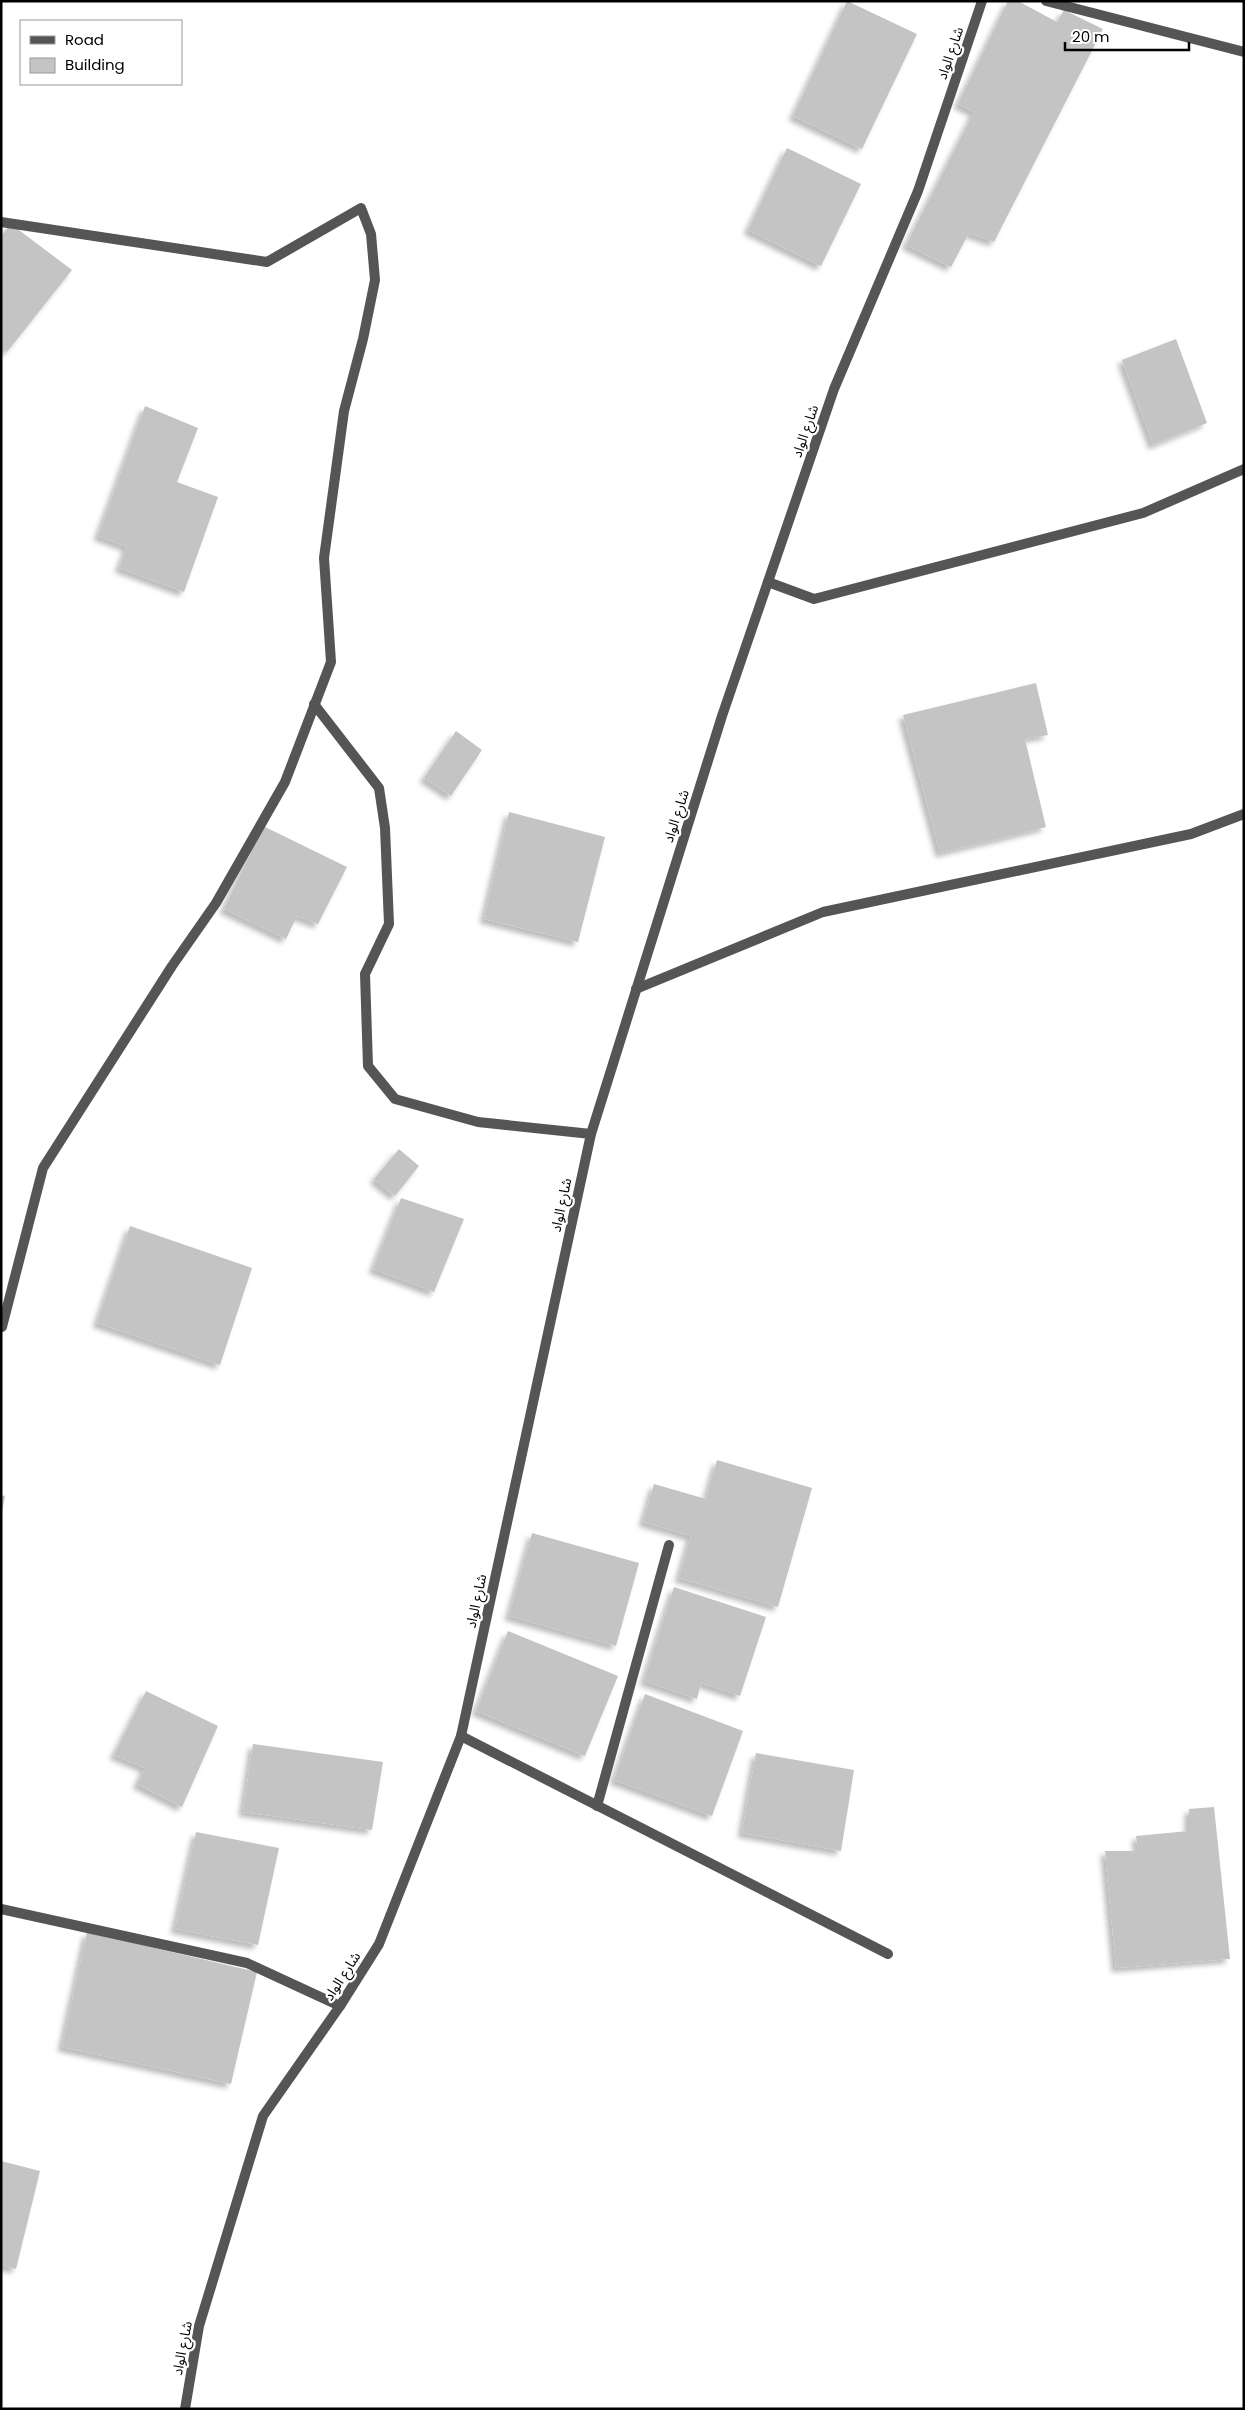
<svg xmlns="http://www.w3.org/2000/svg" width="1245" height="2410" viewBox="0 0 1245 2410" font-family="Poppins,'Noto Sans Arabic',sans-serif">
<defs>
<filter id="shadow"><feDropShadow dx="-4.5" dy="4.5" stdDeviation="2.5" flood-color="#0004"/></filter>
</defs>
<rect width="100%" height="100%" fill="#fff"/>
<g fill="#c4c4c4" filter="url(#shadow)">
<polygon points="847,1 917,34 862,149 793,116"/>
<polygon points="1008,1 1018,1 1057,22 1064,10 1103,29 994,242 969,233 951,267 906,245 974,112 958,104"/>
<polygon points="787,148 861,184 821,266 748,230"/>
<polygon points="11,224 72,270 7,352 1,347 1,236"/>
<polygon points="1176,339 1207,423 1153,445 1122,360"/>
<polygon points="145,406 198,428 177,482 218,497 184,592 119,568 127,547 98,536"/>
<polygon points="1036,683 1048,735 1025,739 1046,827 940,853 903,715"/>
<polygon points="456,731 482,750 451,796 424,778"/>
<polygon points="509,812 605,837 578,942 484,919"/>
<polygon points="263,826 347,867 318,924 297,916 286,939 224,909"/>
<polygon points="399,1149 419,1166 395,1196 374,1179"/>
<polygon points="401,1198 464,1219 434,1292 373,1269"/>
<polygon points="130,1226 252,1268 220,1365 97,1323"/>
<polygon points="717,1460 812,1488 778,1607 679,1578 691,1536 643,1522 654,1484 706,1499"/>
<polygon points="1,1495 5,1496 2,1511 1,1511"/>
<polygon points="532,1533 639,1563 616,1646 509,1616"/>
<polygon points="674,1587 766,1617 740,1696 701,1683 697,1699 644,1681"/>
<polygon points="508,1631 618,1676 585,1756 476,1711"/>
<polygon points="146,1691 218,1726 182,1807 137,1784 145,1768 114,1755"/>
<polygon points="645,1694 743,1731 712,1816 614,1780"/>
<polygon points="253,1744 383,1762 372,1830 243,1812"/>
<polygon points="756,1753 854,1770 841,1851 742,1833"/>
<polygon points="1214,1807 1230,1959 1116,1968 1105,1851 1138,1851 1136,1836 1189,1831 1189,1809"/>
<polygon points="196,1832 279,1848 258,1945 175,1929"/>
<polygon points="87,1932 257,1972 231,2084 62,2047"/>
<polygon points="1,2161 40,2171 16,2269 1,2265"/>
</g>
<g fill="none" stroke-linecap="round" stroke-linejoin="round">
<g stroke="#555" stroke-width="10">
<polyline points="1046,1 1244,52"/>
<polyline points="1,222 267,262 361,208 371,234 375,280 363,339 344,411 324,558 331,662 285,782 216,903 172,966 43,1168 2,1327"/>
<polyline points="768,582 814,599 1143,513 1244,469"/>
<polyline points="314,704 379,788 385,828 389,924 365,974 368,1066 395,1099 478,1122 591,1134"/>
<polyline points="636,989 823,912 1191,834 1244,814"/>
<polyline points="461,1736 888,1954"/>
<polyline points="597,1806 669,1545"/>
<polyline points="1,1909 247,1963 340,2006"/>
<polyline points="185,2409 199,2326 263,2116 340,2006 379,1944 461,1736 591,1134 722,716 834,389 918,191 982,1"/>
</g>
</g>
<g text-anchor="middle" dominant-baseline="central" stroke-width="4.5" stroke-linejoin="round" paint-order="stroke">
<g font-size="14" fill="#000" stroke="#fff">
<text transform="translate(950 53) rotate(-71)">شارع الواد</text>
<text transform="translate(805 431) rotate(-71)">شارع الواد</text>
<text transform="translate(676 816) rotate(-72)">شارع الواد</text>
<text transform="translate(561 1205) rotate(-78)">شارع الواد</text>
<text transform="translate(476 1601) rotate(-78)">شارع الواد</text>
<text transform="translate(342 1976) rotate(-57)">شارع الواد</text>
<text transform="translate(182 2348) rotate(-79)">شارع الواد</text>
</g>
</g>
<rect width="1245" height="2410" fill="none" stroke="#000000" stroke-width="5"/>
<rect x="20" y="20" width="162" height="65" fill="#ffffff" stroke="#999999"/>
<rect x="30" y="36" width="25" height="8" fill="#555555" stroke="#999999"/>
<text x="65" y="45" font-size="15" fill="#000000">Road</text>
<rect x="30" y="58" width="25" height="15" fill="#c4c4c4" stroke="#999999"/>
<text x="65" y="70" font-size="15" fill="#000000">Building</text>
<path d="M1065 42v8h124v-8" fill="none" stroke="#000000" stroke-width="2.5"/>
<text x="1072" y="42" font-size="15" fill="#000000" stroke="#ffffff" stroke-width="4" paint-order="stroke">20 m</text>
</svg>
